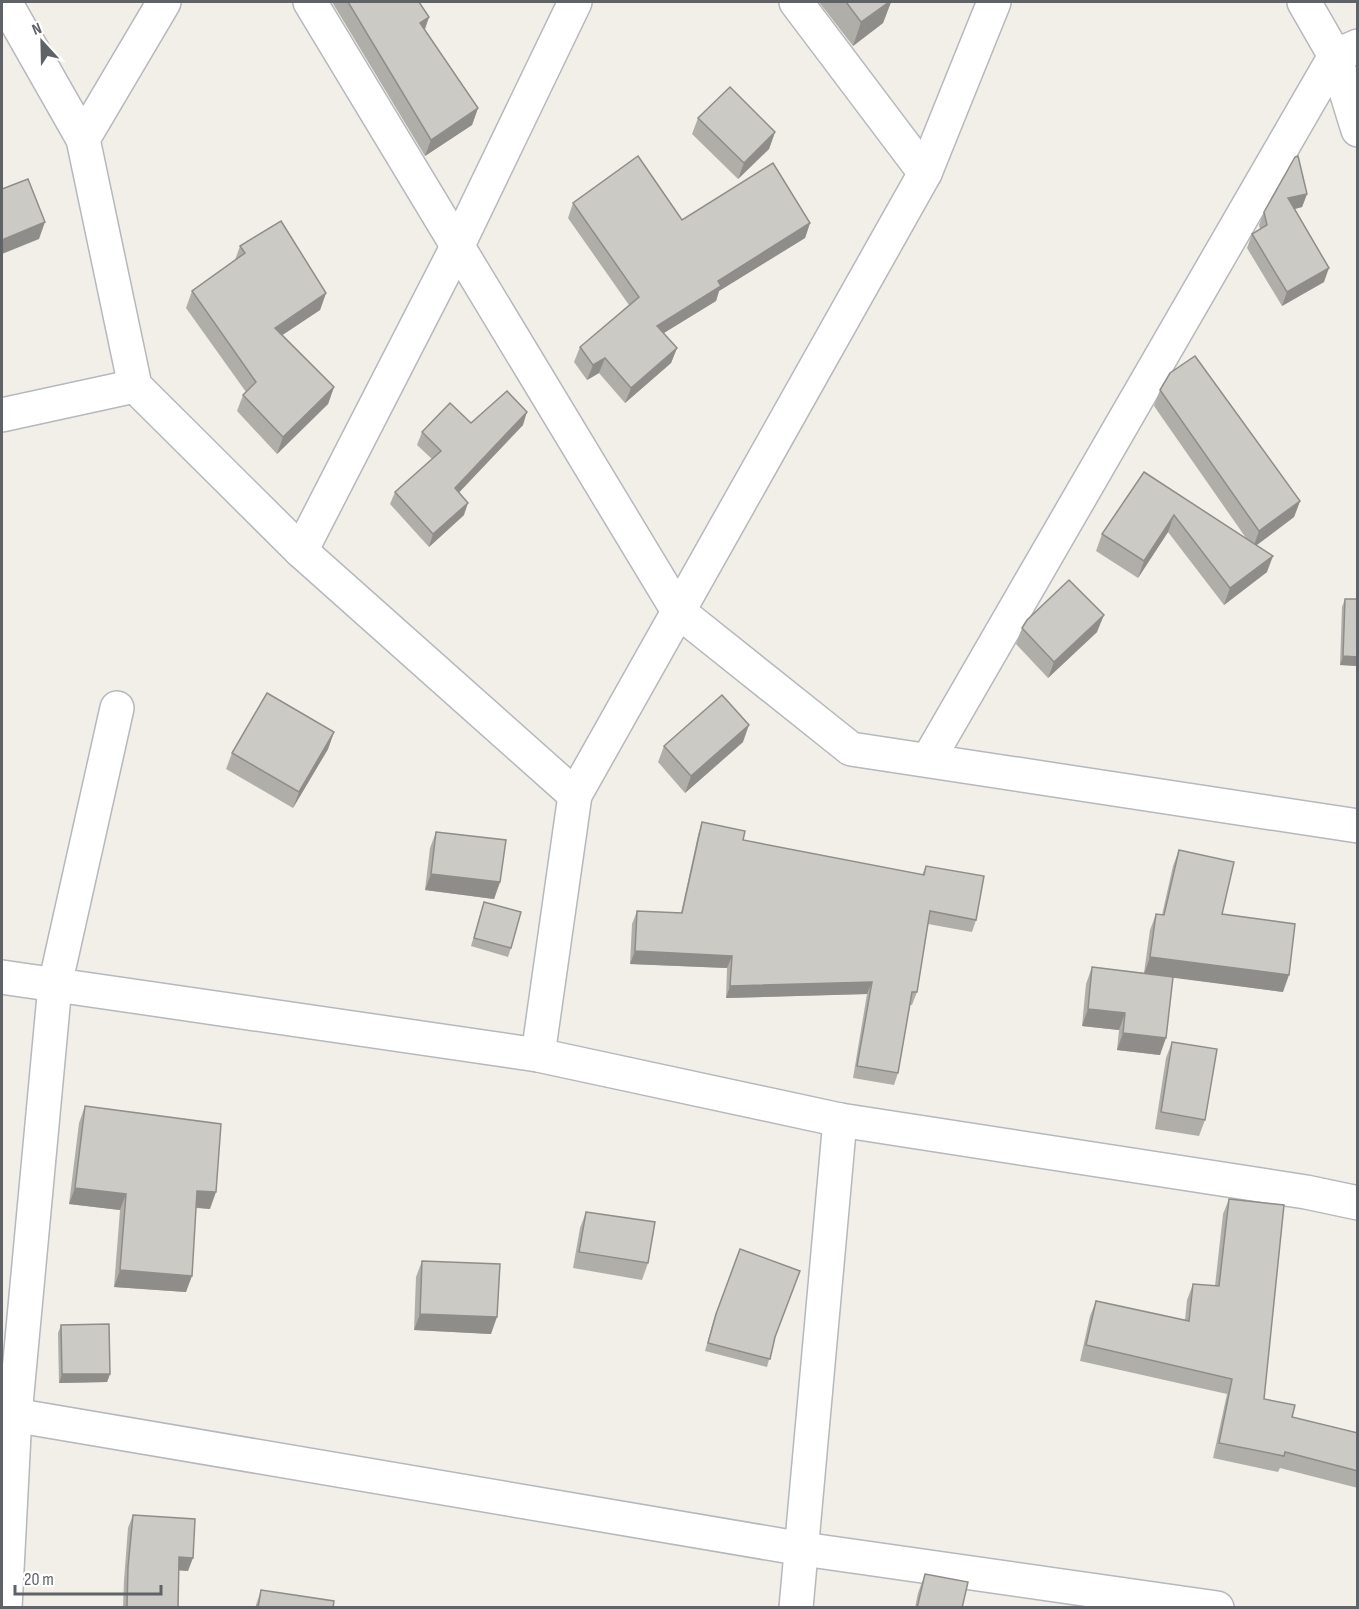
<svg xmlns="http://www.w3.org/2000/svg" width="1359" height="1609" viewBox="0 0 1359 1609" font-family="'Sofia Sans Condensed',sans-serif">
<rect width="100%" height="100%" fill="#f1efe8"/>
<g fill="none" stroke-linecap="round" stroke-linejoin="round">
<g stroke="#b5b8bc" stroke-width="36">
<g id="street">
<polyline points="5,2 83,139 135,386 301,551 575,795"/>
<polyline points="310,2 678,611 851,749 1358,826"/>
<polyline points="796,2 925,173"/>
<polyline points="1304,2 1335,56 1358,130"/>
<polyline points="83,139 164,2"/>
<polyline points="2,415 135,386"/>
<polyline points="301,551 457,247 575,2"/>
<polyline points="928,760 1335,56 1358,46"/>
<polyline points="2,977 538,1055 840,1120 1306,1192 1358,1203"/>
<polyline points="538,1055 575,795 925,173 994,2"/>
<polyline points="2,1413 803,1549 1217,1608"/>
<polyline points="5,1608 15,1415 55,985 117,708"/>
<polyline points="796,1608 840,1120"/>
</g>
</g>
<use href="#street" stroke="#fff" stroke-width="33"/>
</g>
<g fill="#afaea9">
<polygon points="332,2 419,2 429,17 425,30 478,108 472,125 425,156"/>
<polygon points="819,2 891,2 883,23 853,46"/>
<polygon points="698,118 775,132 769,149 738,179 692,134"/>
<polygon points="1307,194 1302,207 1295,209 1324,282 1282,306 1247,248 1252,234 1260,229 1259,225 1264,212"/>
<polygon points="573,203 682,220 810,223 805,238 719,291 716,301 663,333 677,348 671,363 625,403 599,373 587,380 574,362 580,347 629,305 568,218"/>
<polygon points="240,246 326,293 320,310 282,335 334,387 328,404 277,454 237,411 243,395 246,392 186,308 192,291 235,260"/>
<polygon points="1160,390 1300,501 1294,517 1256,545 1267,572 1224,605 1168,532 1138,578 1096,551 1102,534 1144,472 1246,538 1154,406"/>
<polygon points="471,423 523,425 459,492 464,515 429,547 390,504 395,492 432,459 417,445 422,432"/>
<polygon points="1345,599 1358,599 1358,666 1340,665 1342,607"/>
<polygon points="1022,628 1097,632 1048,678 1016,644"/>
<polygon points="334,732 328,749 293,808 226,769 232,753"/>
<polygon points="743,742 685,793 658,762 664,746"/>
<polygon points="702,822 743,840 922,875 926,866 976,920 972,932 928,924 917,992 912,1005 910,1005 898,1073 894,1085 853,1078 867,994 726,998 727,968 630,964 632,924 637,911 681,913 698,835"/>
<polygon points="436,832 500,882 494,899 425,890 430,848"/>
<polygon points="1179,850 1222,914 1283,992 1173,977 1160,1055 1117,1050 1119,1030 1082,1026 1086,984 1092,967 1144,973 1150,930 1156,914 1162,915 1173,866"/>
<polygon points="484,902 511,948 508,957 471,946"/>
<polygon points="1172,1042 1205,1120 1199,1136 1155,1129 1166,1058"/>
<polygon points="85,1106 210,1209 196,1208 186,1292 114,1287 120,1210 69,1204 79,1123"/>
<polygon points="1229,1199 1264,1399 1292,1417 1358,1433 1358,1488 1280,1468 1278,1472 1213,1458 1227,1394 1080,1361 1090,1316 1096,1301 1185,1320 1187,1300 1193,1284 1215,1286 1223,1214"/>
<polygon points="586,1212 648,1263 642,1280 573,1268 580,1228"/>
<polygon points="740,1249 775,1338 767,1367 705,1351 713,1322"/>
<polygon points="422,1261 491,1334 414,1330 416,1277"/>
<polygon points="61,1325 110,1374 107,1382 59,1383 58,1333"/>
<polygon points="133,1515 188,1571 179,1570 178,1608 123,1608 124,1580 128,1528"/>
<polygon points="925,1574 962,1608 915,1608 918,1593"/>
<polygon points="261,1590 333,1608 255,1608"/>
</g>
<g fill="#8f8d8a">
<polygon points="889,2 891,2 883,23 853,46 861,22"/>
<polygon points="429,17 423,33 420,23"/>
<polygon points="478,108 472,125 425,156 431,140"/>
<polygon points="775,132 769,149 738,179 744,163"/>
<polygon points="1307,194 1302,207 1283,212 1288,198"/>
<polygon points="45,222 39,239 2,254 2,240"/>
<polygon points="810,223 805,238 719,291 716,301 651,341 657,326 718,281"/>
<polygon points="1329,268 1324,282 1282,306 1287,292"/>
<polygon points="326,293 320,310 269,344 275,328"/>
<polygon points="677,348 671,363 625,403 631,388"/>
<polygon points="605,358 599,373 587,380 593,365"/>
<polygon points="334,387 328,404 277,454 283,437"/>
<polygon points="527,412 523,425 451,501 455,488"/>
<polygon points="1300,501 1294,517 1253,548 1259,531"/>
<polygon points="468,503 464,515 429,547 433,534"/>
<polygon points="1174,515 1168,532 1138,578 1144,561"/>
<polygon points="1273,556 1267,572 1224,605 1230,588"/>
<polygon points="1104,615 1097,632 1048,678 1054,662"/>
<polygon points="1343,656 1358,657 1358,666 1340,665"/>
<polygon points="749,725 743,742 685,793 691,776"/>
<polygon points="334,732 328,749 293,808 299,792"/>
<polygon points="431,874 500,882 494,899 425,890"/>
<polygon points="635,951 732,956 727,968 630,964"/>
<polygon points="1150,957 1289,975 1283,992 1144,974"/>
<polygon points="872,982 867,994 726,998 730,986"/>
<polygon points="1088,1009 1125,1013 1119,1030 1082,1026"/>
<polygon points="1123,1033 1166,1038 1160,1055 1117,1050"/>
<polygon points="75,1188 126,1194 120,1210 69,1204"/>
<polygon points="197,1191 216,1192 210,1209 191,1207"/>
<polygon points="120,1270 192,1276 186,1292 114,1287"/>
<polygon points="420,1314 497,1317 491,1334 414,1330"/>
<polygon points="62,1374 110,1374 107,1382 59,1383"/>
<polygon points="179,1557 193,1558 188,1571 174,1570"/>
</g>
<g fill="#cccac5" stroke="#8f8d8a" stroke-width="1.5">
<polygon points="348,2 419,2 429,17 420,23 478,108 431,140"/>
<polygon points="846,2 889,2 861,22"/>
<polygon points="730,87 775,132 744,163 698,118"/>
<polygon points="638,156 682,220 773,163 810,223 718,281 721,286 657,326 677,348 631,388 605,358 593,365 580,347 639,297 573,203"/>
<polygon points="1298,156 1307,194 1288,198 1329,268 1287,292 1252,234 1267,225 1264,212 1295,157"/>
<polygon points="28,179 45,222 2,240 2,189"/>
<polygon points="281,221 326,293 275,328 334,387 283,437 243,395 256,382 192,291 245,253 240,246"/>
<polygon points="1195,356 1300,501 1259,531 1160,390 1170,373"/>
<polygon points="507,391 527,412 455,488 468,503 433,534 395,492 441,451 422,432 450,403 471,423"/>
<polygon points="1144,472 1273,556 1230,588 1174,515 1144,561 1102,534"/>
<polygon points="1069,580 1104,615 1054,662 1022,628 1027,620"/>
<polygon points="1345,599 1358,599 1358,657 1343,656"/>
<polygon points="267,693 334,732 299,792 232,753"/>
<polygon points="722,695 749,725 691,776 664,746"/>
<polygon points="702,822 745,831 743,840 924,875 926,866 984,876 976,920 930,911 917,992 912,992 898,1073 857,1066 872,982 730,986 732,956 635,951 637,911 682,913"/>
<polygon points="436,832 506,840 500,882 431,874"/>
<polygon points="1179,850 1234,862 1222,914 1295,924 1289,975 1150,957 1156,914 1164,915"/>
<polygon points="484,902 521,912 511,948 474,938"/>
<polygon points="1092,967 1173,977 1166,1038 1123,1033 1125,1013 1088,1009"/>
<polygon points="1172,1042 1217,1049 1205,1120 1161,1112"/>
<polygon points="85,1106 221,1124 216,1192 197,1191 192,1276 120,1270 126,1194 75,1188"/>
<polygon points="1229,1199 1284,1205 1264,1399 1295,1405 1292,1417 1358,1433 1358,1471 1285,1452 1284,1456 1219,1443 1232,1379 1086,1345 1096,1301 1189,1321 1193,1284 1219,1286"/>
<polygon points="586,1212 655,1222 648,1263 579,1252"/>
<polygon points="740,1249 800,1271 775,1337 770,1359 708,1343 716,1314"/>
<polygon points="422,1261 500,1264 497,1317 420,1314"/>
<polygon points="109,1324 110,1374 62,1374 61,1325"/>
<polygon points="133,1515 195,1519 193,1558 179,1557 178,1608 127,1608 128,1567"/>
<polygon points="925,1574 968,1582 962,1608 917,1608"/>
<polygon points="261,1590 334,1601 333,1608 258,1608"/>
</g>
<rect width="1359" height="1609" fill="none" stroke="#5f6368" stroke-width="6"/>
<g transform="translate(42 42) rotate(338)" stroke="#ffffff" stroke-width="4.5" paint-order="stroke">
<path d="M0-4.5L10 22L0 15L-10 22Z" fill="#5f6368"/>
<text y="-9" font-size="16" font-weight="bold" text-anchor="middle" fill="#5f6368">N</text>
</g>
<path d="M15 1585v9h146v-9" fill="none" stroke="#5f6368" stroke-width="3"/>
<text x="24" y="1585" font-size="18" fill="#5f6368" stroke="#ffffff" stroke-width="4.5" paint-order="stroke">20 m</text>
</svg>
